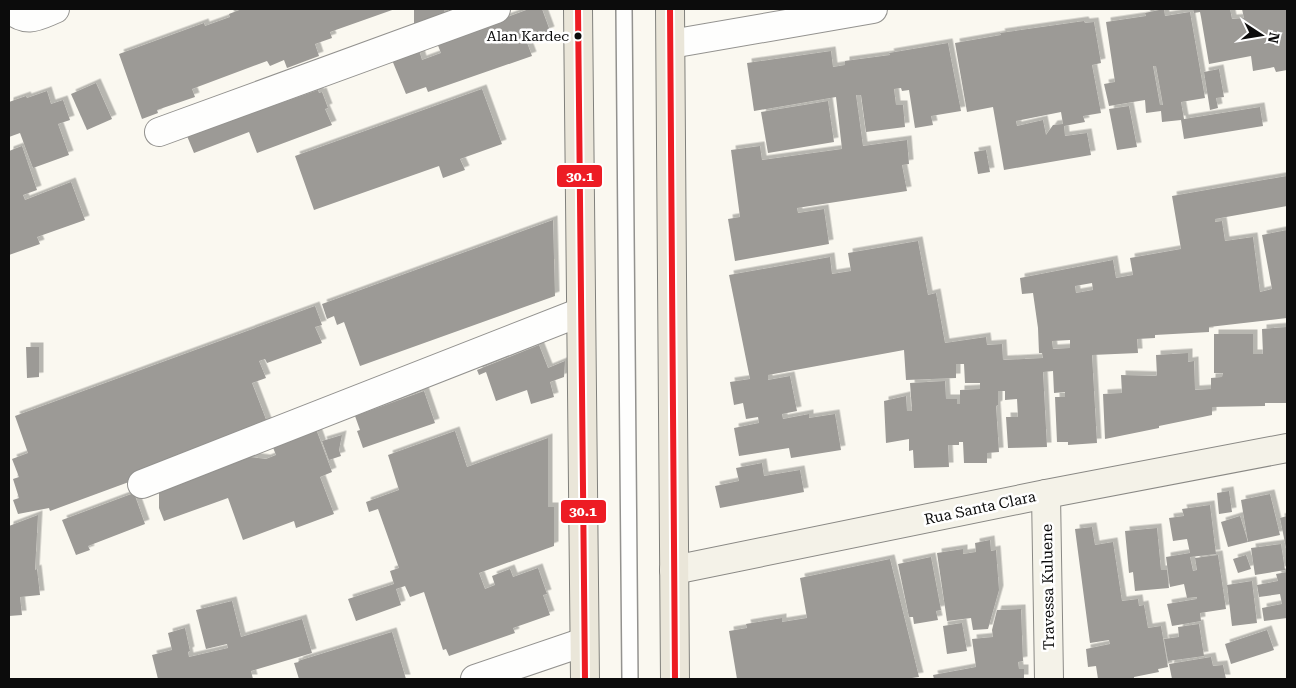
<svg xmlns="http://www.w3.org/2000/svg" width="1296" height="688" viewBox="0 0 1296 688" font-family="'Roboto Serif',serif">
<defs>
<filter id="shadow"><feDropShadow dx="4.5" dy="-4.5" stdDeviation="0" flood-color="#0004"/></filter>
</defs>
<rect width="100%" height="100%" fill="#faf8f0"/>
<g fill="#9c9a96" fill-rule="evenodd" filter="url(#shadow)">
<polygon points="242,9 395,9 330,32 332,38 315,44 319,56 287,68 284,60 270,66 267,61 192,89 195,97 157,110 158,113 142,119 119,54 204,23 205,26 230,17 229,14"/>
<polygon points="414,9 444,9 444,18 414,29"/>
<polygon points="529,9 542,9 550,31 526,40 532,56 428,92 426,87 406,94 392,60 419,50 422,60 441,53 437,43"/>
<path d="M1164 9 1165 16 1190 12 1205 98 1181 102 1184 119 1260 107 1263 126 1184 139 1181 120 1162 122 1161 111 1146 113 1145 100 1109 106 1104 84 1115 82 1106 22 1146 16 1145 13ZM1153 66H1156L1163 105H1160Z"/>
<polygon points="1193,9 1209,9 1209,10 1230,9 1232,19 1244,18 1242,9 1287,9 1287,70 1276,72 1274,67 1253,71 1251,56 1209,64 1201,17 1200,12 1194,13"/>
<path d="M1084 21 1085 23 1094 22 1101 63 1092 65 1101 113 1083 116 1085 122 1064 126 1065 136 1087 133 1091 155 1004 170 993 107 967 112 955 43 1001 35 1000 33ZM1061 112 1063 124 1053 125 1046 135 1043 120 1017 126 1016 121Z"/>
<polygon points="948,43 961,111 931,116 933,125 915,128 909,90 902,91 901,88 894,89 896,105 903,105 905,127 866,132 861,95 856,95 863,146 907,140 909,164 902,165 907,191 797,208 798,213 824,209 829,244 735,261 728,219 740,217 731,150 760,146 762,160 842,149 836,97 754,111 747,63 831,51 833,67 845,65 845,61 890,55 889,53"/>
<polygon points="1219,69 1224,97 1216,98 1218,108 1210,110 1204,72"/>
<polygon points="96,83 112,119 87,130 71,94"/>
<polygon points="482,89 502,144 460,159 465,170 443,178 439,166 314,210 295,156"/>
<polygon points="318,90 319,93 322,92 328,108 325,109 332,125 257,153 249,132 194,153 187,136"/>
<polygon points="47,91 51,104 63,100 70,120 58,124 69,155 33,168 20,133 9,137 9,102 26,96 27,98"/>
<polygon points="828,101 834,142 768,153 761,112"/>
<polygon points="1129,106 1137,147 1117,150 1109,109"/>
<polygon points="22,146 37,190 23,195 25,200 71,182 85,220 37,237 40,244 9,255 9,151"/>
<polygon points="986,150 990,172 978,174 974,152"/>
<path d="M1287 176V206L1215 219V222L1222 221 1225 241 1253 237 1260 292 1272 289 1262 235 1287 230V318L1209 327V332L1155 335V338L1137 339 1138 353 1092 355 1097 443 1068 445V442H1057L1055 397H1065V392L1054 393 1053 371 1043 372 1047 447 1008 448 1006 417H1018L1017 399 1005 400V391H998V405L996 406 999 452 987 453V463H964L963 442H959V445H948L949 467 914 468 913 450 909 451V439L886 443 884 401 906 396 907 411H912L910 383 945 381 946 399H957V404H960V390L980 389V383H965L964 364H956V378L906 380 904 350 768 375V380L790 376 797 411 782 414 783 419 809 414V418L835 414 841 450 791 458 789 448 739 456 734 428 759 423 758 417 746 419 743 403 734 405 730 382 750 379 729 275 830 257 832 274 851 271 848 253 918 241 928 295 936 293 945 343 986 337 987 345 1002 344 1003 360 1043 358 1042 353H1039L1038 328 1033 293 1022 294 1020 278 1113 260 1116 278 1133 275 1130 258 1181 249 1172 196ZM1092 283 1093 290 1076 293 1075 286ZM1070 340V348L1053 349 1052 341Z"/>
<polygon points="553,220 555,296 360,366 344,322 337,325 334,316 327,319 322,304"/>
<polygon points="315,306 322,325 315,327 322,343 267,363 265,359 259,361 266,378 252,383 270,430 50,511 49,508 18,514 13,500 19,498 13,479 19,477 12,459 28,453 15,416"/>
<polygon points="1287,327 1287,403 1265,403 1265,406 1212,407 1212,415 1159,426 1159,428 1105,439 1103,394 1122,393 1121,375 1157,376 1156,355 1188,353 1188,362 1194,361 1195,390 1211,389 1211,378 1222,377 1223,373 1214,373 1214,334 1253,334 1253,354 1263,354 1262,329"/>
<polygon points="539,345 548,368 565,361 564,377 550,382 554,397 531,404 527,390 496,401 486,372 479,375 477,370"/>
<polygon points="26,347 39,347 39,377 27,378"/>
<polygon points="424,391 435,423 363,448 357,431 360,430 355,416"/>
<polygon points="316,429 332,472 320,477 334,514 296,528 294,521 243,540 228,498 164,521 159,508 159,484 251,450 250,457 266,459 276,455 272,445"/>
<polygon points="455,431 467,467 548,438 548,507 554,507 554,546 479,573 485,589 495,585 492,576 510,569 513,577 538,568 547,594 543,595 550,615 513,628 515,633 449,656 446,649 443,650 424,592 410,597 405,586 396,589 401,605 356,621 348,599 394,584 390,571 399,568 378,509 369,512 366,502 399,490 388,455"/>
<polygon points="342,435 339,450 341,456 329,460 322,441"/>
<polygon points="762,463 764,476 800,470 804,492 720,508 715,486 739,481 736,468"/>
<polygon points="1229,491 1232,512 1219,514 1217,493"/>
<polygon points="134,493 145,524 88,546 90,550 76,555 62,520"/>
<polygon points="1270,494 1280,535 1248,542 1241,500"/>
<polygon points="1210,505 1216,554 1190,557 1193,571 1197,570 1195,558 1218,555 1226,609 1200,613 1201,621 1172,626 1167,604 1197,599 1197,597 1187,598 1184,584 1170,587 1166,557 1190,553 1187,539 1173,541 1169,518 1184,516 1182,509"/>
<polygon points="38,515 35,570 37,569 40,595 20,597 22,615 9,616 9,526"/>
<polygon points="1240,516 1248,542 1228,547 1221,522"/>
<polygon points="1287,516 1287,548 1286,548 1280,518"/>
<polygon points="1092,527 1095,545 1113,542 1122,601 1138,599 1139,606 1144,605 1148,628 1161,626 1168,667 1158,669 1159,672 1134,677 1134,679 1098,679 1096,666 1088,667 1086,649 1110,644 1109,640 1090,643 1075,529"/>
<polygon points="1157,528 1161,570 1167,570 1169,588 1135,591 1133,572 1129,573 1125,531"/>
<polygon points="990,540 991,551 996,550 999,590 988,629 973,630 971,618 947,621 937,553 963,549 963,554 976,552 975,543"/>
<polygon points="1281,544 1285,570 1255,575 1251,548"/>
<polygon points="1246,555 1251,569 1238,573 1233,559"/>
<polygon points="931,557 941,610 936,611 938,620 914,624 913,617 909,617 898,564"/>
<polygon points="890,559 919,677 905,679 737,679 729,631 747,628 746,624 782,618 782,622 807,618 800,578"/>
<polygon points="1287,572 1287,618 1264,621 1262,608 1282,604 1280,594 1259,597 1257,585 1278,581 1276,574"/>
<polygon points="1252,581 1257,623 1232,626 1227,585"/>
<polygon points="232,601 241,637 302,619 312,653 251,671 253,679 158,679 152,655 172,650 168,633 185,628 190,651 188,652 189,657 228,648 227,644 206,649 196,610"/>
<polygon points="1021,609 1023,661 1018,662 1019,669 1024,669 1024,679 934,679 933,675 976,667 972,639 993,637 992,630 997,610"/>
<polygon points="962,623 967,651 947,654 943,626"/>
<polygon points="1199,624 1204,656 1168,661 1164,639 1179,637 1178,627"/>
<polygon points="1267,630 1274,650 1231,664 1225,644"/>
<polygon points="392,632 406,679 299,679 294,663 299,662 298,661"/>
<polygon points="1211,657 1213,666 1223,665 1226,679 1172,679 1169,664"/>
</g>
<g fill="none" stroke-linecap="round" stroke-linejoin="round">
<g stroke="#93928f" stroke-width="18">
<polyline id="lane" points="624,9 630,679"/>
</g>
<g stroke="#93928f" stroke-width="30">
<g id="street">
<path d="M10 9C27 24 38 16 55 9"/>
<polyline points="671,44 873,9"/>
<polyline points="159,132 496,9"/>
<polyline points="142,484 581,312"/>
<polyline points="475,679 584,642"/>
</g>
</g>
<g stroke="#8a8985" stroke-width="30">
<g id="secondary">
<polyline points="1046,494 1049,679"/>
<polyline points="674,570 1046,494 1287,448"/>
</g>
</g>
<g stroke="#80807c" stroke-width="30">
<g id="primary">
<polyline points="578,9 585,679"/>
<polyline points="670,9 675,679"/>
</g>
</g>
<use href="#lane" stroke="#fefefd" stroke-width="15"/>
<use href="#street" stroke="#fefefd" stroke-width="28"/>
<use href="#secondary" stroke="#f4f2e8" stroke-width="28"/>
<use href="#primary" stroke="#eae6d9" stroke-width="28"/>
<g stroke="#fff" stroke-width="10">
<g id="bus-1">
<polyline points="578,9 585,679"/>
<polyline points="670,9 675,679"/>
</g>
</g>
<use href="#bus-1" stroke="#ed1c24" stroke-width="6"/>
</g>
<circle fill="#0c0c0c" stroke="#fff" stroke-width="2" cx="578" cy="36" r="4.5"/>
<g text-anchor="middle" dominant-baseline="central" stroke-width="5" stroke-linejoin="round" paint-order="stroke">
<g font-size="14" fill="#0c0c0c" stroke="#fff" text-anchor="end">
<text x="569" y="36">Alan Kardec</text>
</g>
<g font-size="15" fill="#0c0c0c" stroke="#fff">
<text transform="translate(980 508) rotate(-12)">Rua Santa Clara</text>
<text transform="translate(1048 587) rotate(-91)">Travessa Kuluene</text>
</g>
</g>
<g stroke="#fff" stroke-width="2">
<rect x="556" y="164" width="47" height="24" rx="5" fill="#ed1c24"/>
<rect x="560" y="499" width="47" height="25" rx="5" fill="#ed1c24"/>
</g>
<g font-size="14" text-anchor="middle" font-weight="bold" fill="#fff">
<text x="580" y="181">30.1</text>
<text x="583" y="516">30.1</text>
</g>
<rect width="1296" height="688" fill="none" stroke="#0c0c0c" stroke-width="20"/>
<g transform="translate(1261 35) rotate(102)" stroke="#ffffff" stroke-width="4" paint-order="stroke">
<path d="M0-4L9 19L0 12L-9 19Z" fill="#0c0c0c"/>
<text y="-8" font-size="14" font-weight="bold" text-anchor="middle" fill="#0c0c0c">N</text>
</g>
</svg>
